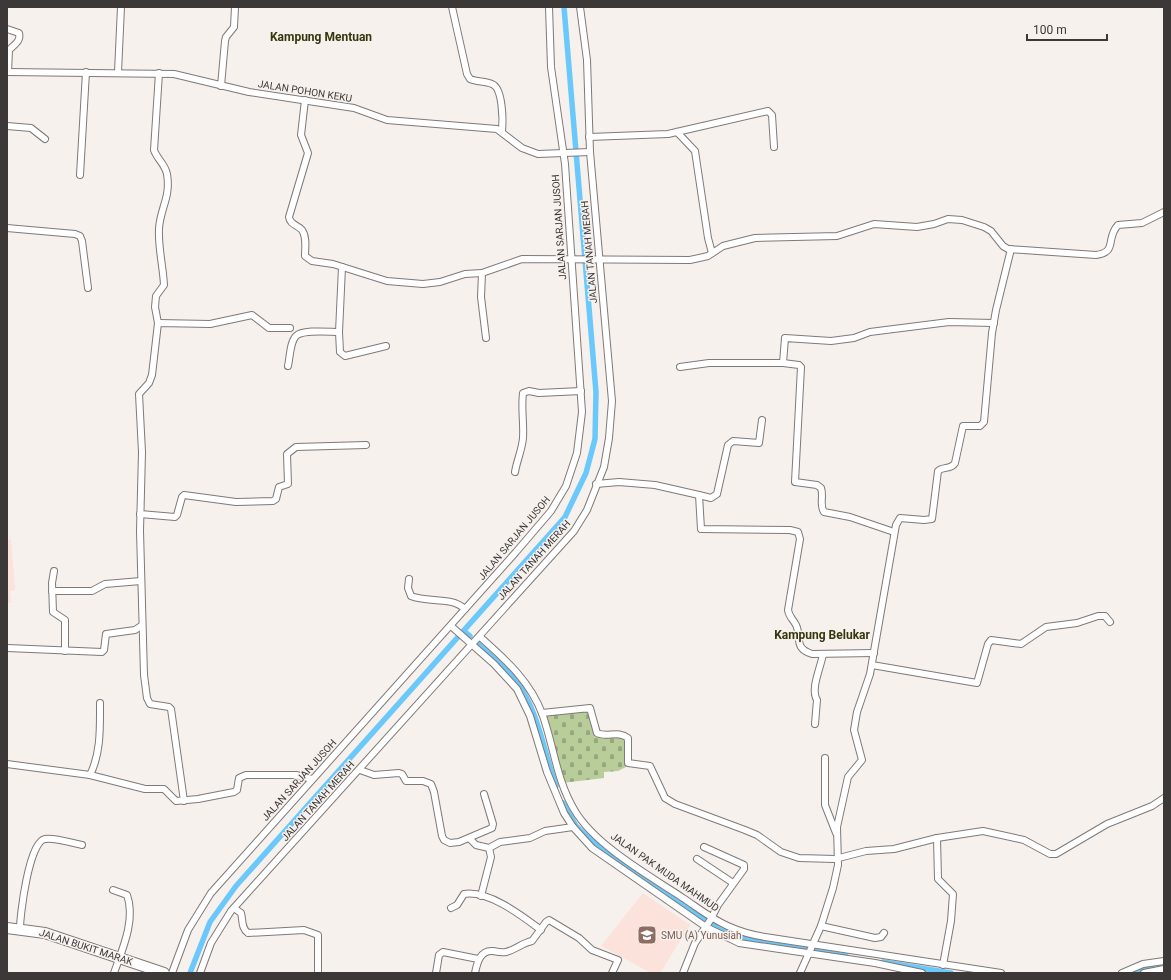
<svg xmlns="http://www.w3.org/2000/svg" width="1171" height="980" viewBox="0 0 1171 980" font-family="Roboto,sans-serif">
<defs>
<pattern id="cemetery-stones" width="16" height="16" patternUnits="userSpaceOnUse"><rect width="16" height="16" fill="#b8cd9a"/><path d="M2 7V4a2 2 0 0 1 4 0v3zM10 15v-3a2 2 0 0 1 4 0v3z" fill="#97a77e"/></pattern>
</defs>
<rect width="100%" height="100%" fill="#f7f1ee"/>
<g fill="#fbe2db">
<polygon points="11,539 15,590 10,591 11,603 7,603 7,540"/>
<polygon points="643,893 690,925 660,973 651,973 601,946"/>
</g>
<polygon fill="url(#cemetery-stones)" points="589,711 595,737 621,736 626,740 626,767 618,771 604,772 604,778 562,783 543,716"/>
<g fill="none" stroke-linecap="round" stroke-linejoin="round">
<g stroke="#6ac8fb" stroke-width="5.5">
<polyline points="464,631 470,636"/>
<path d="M478 644C492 657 506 668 517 683 539 712 544 753 556 786"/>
<polyline points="563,803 576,826 595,844 720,930 746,939 763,943 846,956"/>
<polyline points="883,962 951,973"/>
<polyline points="190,973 210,922 236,886 565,517 586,473 595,439 596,392 564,7"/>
<polyline points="1132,973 1145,968 1164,965"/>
</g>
<g stroke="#7f7977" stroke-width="8">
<g id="minor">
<path d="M452 7 467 74 470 79C477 82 485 81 492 84 503 88 503 121 502 131"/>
<path d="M7 29 19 33C21 41 15 44 9 50L8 72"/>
<polyline points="7,72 174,74 249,92 354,108 387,120 497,129 522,148 538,154 590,152"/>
<polyline points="118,72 121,7"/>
<polyline points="221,86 225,41 226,37 234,27 235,7"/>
<path d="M305 100 301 135 308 153 289 217C290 225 298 225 302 230 307 237 305 248 305 256L312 261 333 264 387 281 423 284 440 282 465 274 482 273 522 259 690 260 708 256 723 246 755 238 837 236 874 224 917 227 934 224 948 219 962 220 984 227 991 231 1003 246 1008 249 1096 255C1118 252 1105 239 1118 225L1142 223 1164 212"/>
<polyline points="7,126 31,128 45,139"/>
<polyline points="677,132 695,151 708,238 712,253"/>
<polyline points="589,137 668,134 768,111 772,115 774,147"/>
<polyline points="80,175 86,72"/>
<polyline points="7,228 75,234 80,236 82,241 88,288"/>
<polyline points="482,273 481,297 486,338"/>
<path d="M158 323 155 307 156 296 164 285C163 266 158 247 159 229 160 208 171 198 167 174 165 164 157 159 154 150L159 73"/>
<polyline points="339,332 340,352 345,356 386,346"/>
<polyline points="783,363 785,338 831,341 854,338 870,332 949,322 994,323"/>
<path d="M288 366C290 357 290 342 296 336 303 329 329 332 339 332L342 267"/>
<path d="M680 367 709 363H783L799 365 801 367 795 482 817 485 821 488C824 496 819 505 824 512L850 517 894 532"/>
<path d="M762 420 759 443 733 441 728 445 717 494 711 498 699 495 701 529 790 530 798 532 800 539 788 610C789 617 793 619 796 625 802 637 793 648 812 654L874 653"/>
<path d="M515 472C517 460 522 450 523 438 524 423 521 408 523 393L529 391 539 393 581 391"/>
<polyline points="596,484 619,482 655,485 699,495"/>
<polyline points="140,514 175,517 177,515 182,497 184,495 236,502 273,501 276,499 279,487 288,484 287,454 296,447 366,445"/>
<polyline points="54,571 52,583 53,612 65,620 65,651"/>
<path d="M409 579 408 588 411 596C428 603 451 596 465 609"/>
<polyline points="52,591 92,591 105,584 141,581"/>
<polyline points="451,626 494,664 517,689 530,716 547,772 564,813 573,827 592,848 706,927 739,943 875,963 922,973"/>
<path d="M480 637C506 660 531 682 543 716 554 748 557 782 575 811 596 846 650 876 683 898 698 908 713 920 730 927 741 932 753 935 765 937L1001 973"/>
<polyline points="7,648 102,652 104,650 106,634 135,630 141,626"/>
<polyline points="872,665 977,683 988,644 991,640 1021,644 1046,627 1077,623 1098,616 1105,616 1110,622"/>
<path d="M542 713 590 708 597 733C607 738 618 730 628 738V763L650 766 665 798 675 804 745 830 757 835 781 852 799 858 835 859 866 851 894 849 937 838 983 831 1024 840 1050 854H1056L1107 824 1152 806 1164 798"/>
<path d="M815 724 817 700C810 689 821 667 823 654"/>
<polyline points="825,758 825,805 836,833"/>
<polyline points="7,764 90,775 145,789 164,789 176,801 198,799 234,792 237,790 239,778 246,775 296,775 312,779"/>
<polyline points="360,770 374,775 399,773 402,774 406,781 423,781 431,784 434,792 442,836 444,840 450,843 459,842 492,828 493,824 484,794"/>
<path d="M90 775C101 753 100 728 100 703"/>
<polyline points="184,801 171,709 169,707 150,704 147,698 144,675 140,531 142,452 139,394 149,383 152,375 158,323 210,324 252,315 269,328 290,328"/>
<polyline points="937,838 938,879 953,894 951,921 943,965"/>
<polyline points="470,839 476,845 489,848 500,842 530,838 545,831 573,827"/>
<polyline points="697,859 733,883"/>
<path d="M113 890 127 895C136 920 122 950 114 973"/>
<polyline points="481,896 491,857 489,848"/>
<path d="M234 908 241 913C243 920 241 928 248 933L304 930 318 935V973"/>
<path d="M451 908 457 905 464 894C489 890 522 916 541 930"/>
<polyline points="821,926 875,938 881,937 884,933"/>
<path d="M20 929C20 915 29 841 45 839 53 837 72 843 82 845"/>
<polyline points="172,973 188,930 211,893 516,552 551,511 566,486 577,453 582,412 565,164 551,67 549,7"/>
<polyline points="200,973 211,943 231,911 574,531 587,510 604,467 609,438 612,401 590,152 587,60 580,7"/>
<polyline points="436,973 439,955 443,952 478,959"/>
<path d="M475 973C477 963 480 950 493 951 498 952 502 953 506 952 515 950 522 943 532 941L546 922 549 920 579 938 592 950 618 960 612 973"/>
<polyline points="683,973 695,943 711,919 718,905 744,869 744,865 704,847"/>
<path d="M800 973 821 926 833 888 838 865 837 827 848 777 862 760 854 730 857 712 870 674 896 525 900 518 924 520 932 519 938 471C943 466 951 470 955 463L963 426H980L984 422 992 333 996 310 1011 249"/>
<polyline points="1122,973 1143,964 1164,961"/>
<polyline points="1144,973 1164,969"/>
</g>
</g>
<g stroke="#7f7977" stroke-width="12">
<polyline id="primary" points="7,928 45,933 164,973"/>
</g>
<use href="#minor" stroke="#fff" stroke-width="6"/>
<use href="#primary" stroke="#fff" stroke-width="10"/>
</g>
<defs>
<g id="school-square" transform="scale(1)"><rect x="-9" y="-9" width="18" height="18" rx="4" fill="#8d6e63" stroke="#f7f1ee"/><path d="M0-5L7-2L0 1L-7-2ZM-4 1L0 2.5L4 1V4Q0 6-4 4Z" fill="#fff"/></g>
</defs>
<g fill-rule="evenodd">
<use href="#school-square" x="647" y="935"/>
</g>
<g text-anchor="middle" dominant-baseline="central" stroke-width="3" stroke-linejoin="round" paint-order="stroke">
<g font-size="10" fill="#3b3837" stroke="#f7f1ee">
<text transform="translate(305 91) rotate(9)">JALAN POHON KEKU</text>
<text transform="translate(559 227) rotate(-94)">JALAN SARJAN JUSOH</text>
<text transform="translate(589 252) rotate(-95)">JALAN TANAH MERAH</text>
<text transform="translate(514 538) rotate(-50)">JALAN SARJAN JUSOH</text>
<text transform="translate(534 560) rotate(-48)">JALAN TANAH MERAH</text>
<text transform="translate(299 780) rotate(-48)">JALAN SARJAN JUSOH</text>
<text transform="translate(318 801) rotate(-48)">JALAN TANAH MERAH</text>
<text transform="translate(665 872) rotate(35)">JALAN PAK MUDA MAHMUD</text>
<text transform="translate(86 947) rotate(18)">JALAN BUKIT MARAK</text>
</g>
<g font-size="10" fill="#785e54" stroke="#f7f1ee" text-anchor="start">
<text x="661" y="935">SMU (A) Yunusiah</text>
</g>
<g font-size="12" font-weight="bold" fill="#35360c" stroke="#f7f1ee">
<text x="321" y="37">Kampung Mentuan</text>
<text x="822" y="635">Kampung Belukar</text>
</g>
</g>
<rect width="1171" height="980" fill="none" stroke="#3b3837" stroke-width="16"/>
<path d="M1027 34v6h80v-6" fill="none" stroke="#3b3837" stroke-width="2"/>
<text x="1033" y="34" font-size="12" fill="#3b3837" stroke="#f7f1ee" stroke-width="3" paint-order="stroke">100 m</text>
</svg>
